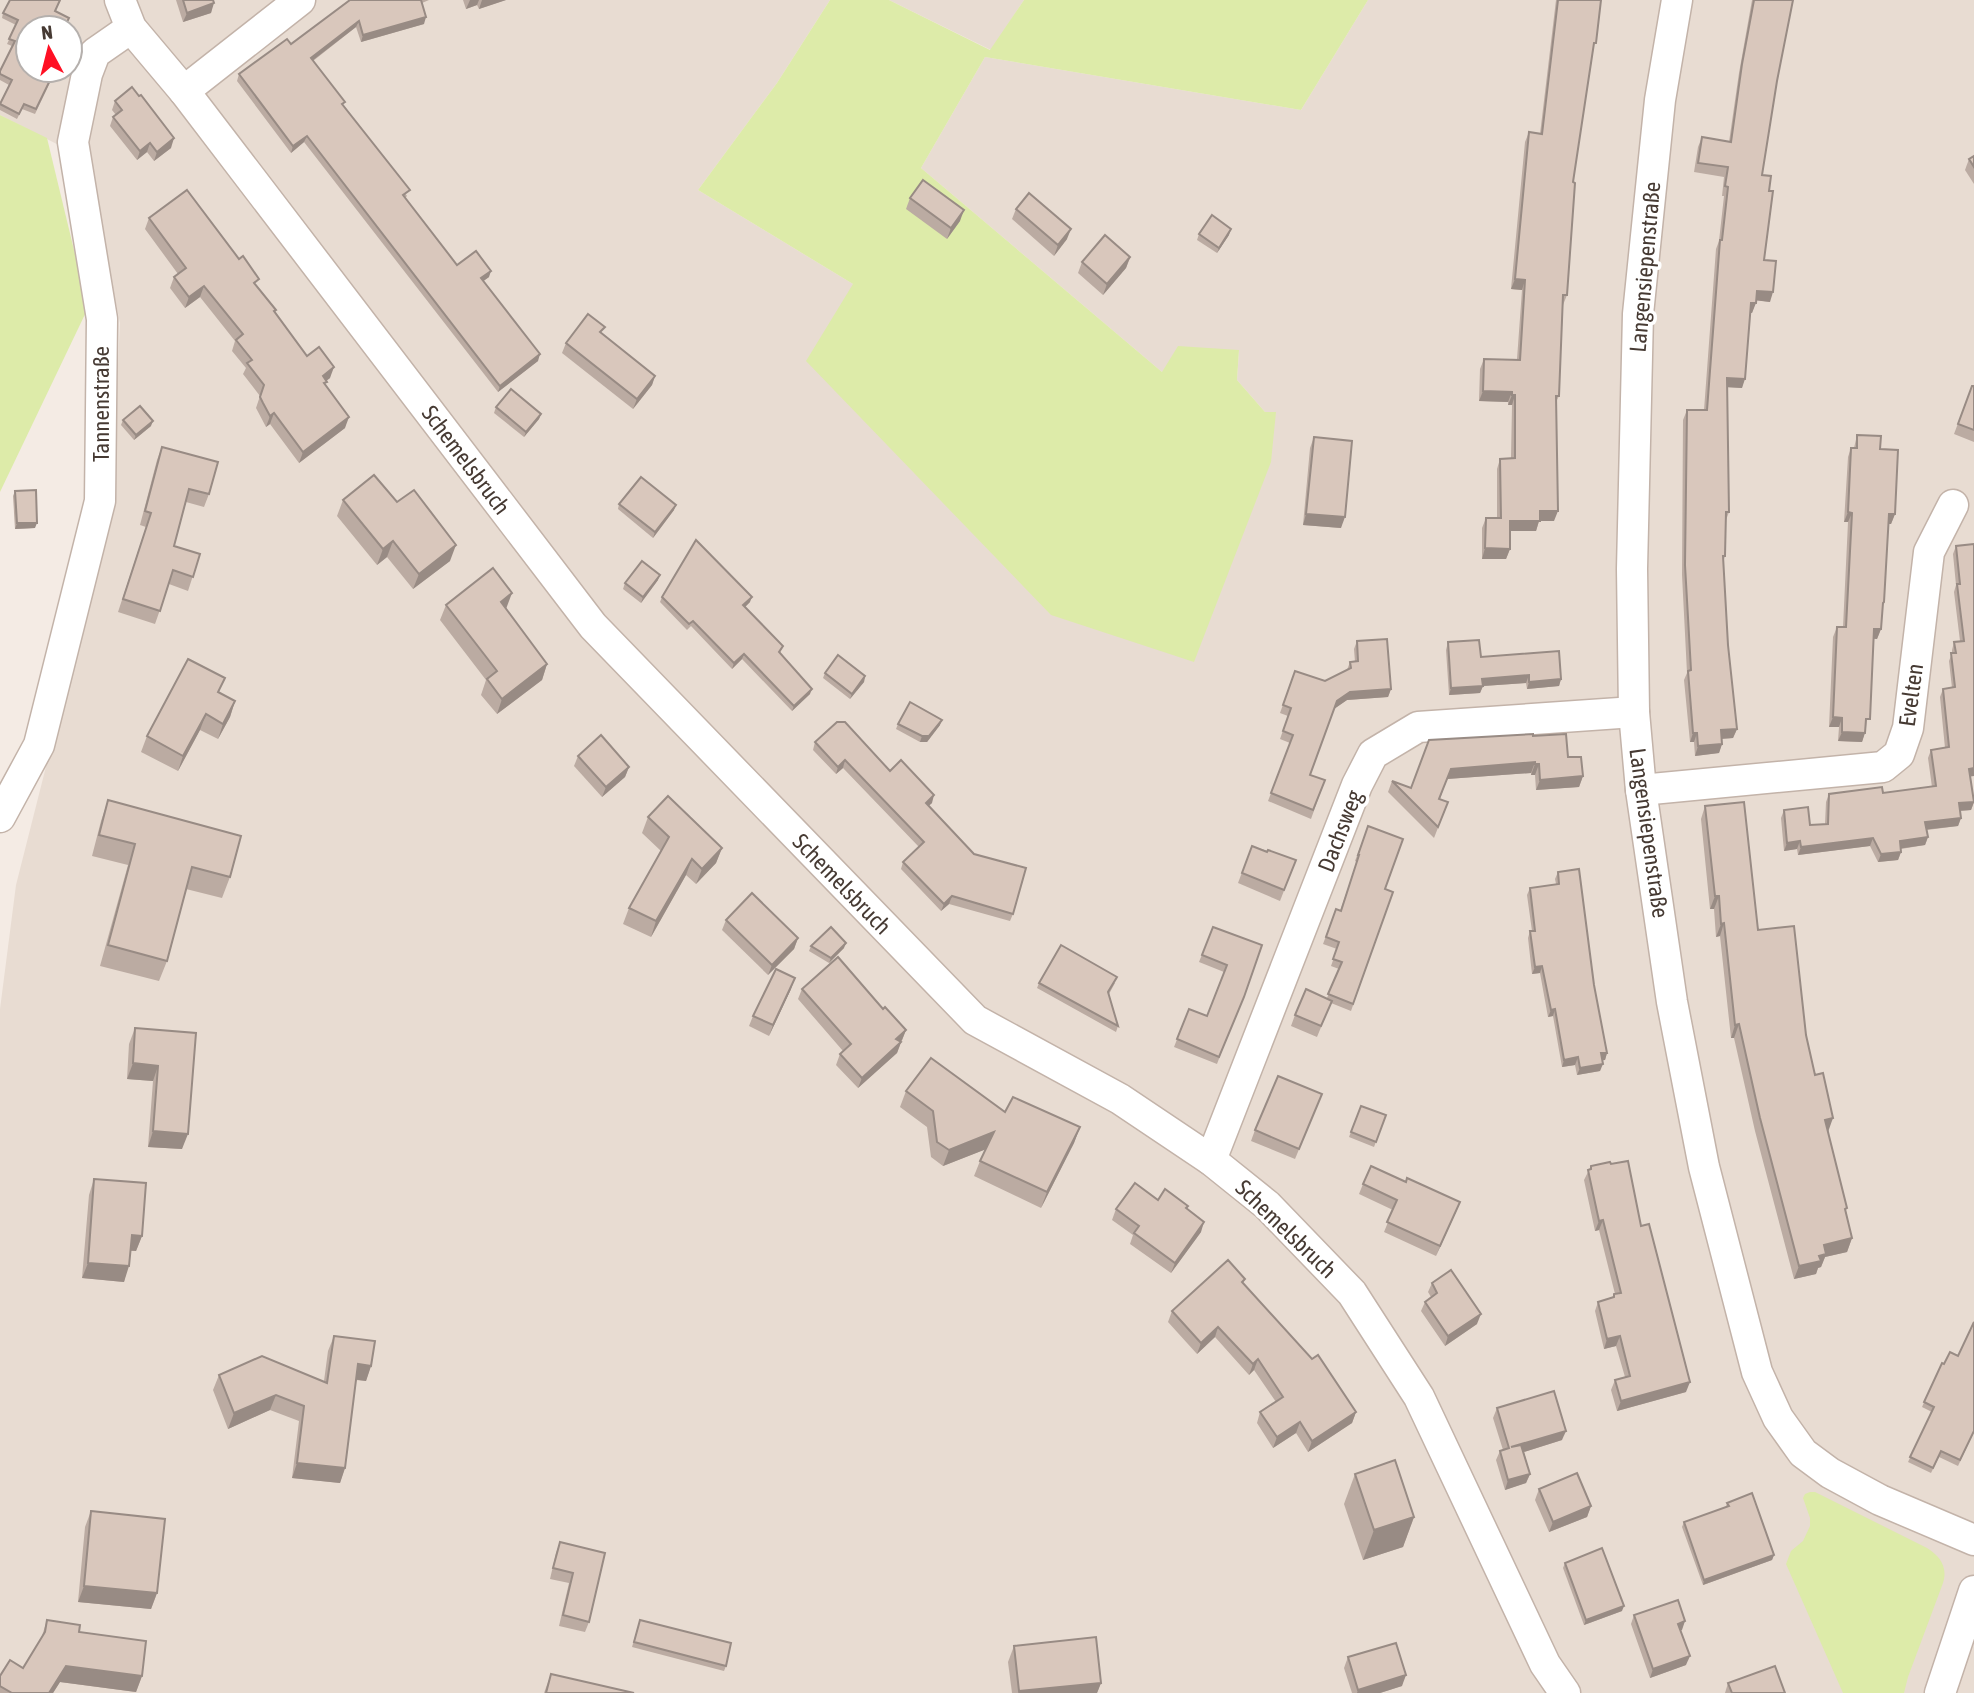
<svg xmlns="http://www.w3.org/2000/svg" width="1974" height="1693" viewBox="0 0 1974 1693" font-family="'Asap Condensed',sans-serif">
<rect width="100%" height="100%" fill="#f4ebe4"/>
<g fill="#e8dcd2" fill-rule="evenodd">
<path d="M0 0H830L777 83 698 190 853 284 1265 412 1237 380 1239 351 1162 372 921 168 985 57 1301 110 1368 0H1974V1693H0V1009L16 885 111 510 120 323 86 159 0 115ZM28 28H70V70H28Z"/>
<polygon points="889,0 1024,0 991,50"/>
</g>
<g fill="#ddeba9">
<polygon points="830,0 889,0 990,50 1024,0 1368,0 1301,110 985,57 921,168 1162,372 1178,346 1239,350 1237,380 1265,412 1276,412 1271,462 1194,662 1051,615 806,361 853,284 698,190 777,83"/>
<polygon points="0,115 47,138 88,308 0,492"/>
<path d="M1810 1492H1815L1927 1548C1940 1556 1948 1567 1943 1583L1908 1677 1904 1693H1843L1786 1564 1791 1551 1803 1541 1810 1526V1518L1803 1498 1805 1494Z"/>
</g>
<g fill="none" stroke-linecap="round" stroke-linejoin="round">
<g stroke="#c3b3a9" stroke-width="33">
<g id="minor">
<polyline points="120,0 131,28 184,91 593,626 975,1020 1120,1099 1211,1160 1267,1205 1352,1293 1419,1397 1545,1664 1565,1693"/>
<polyline points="1677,0 1660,100 1638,314 1632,569 1634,712 1641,790 1672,1002 1704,1167 1757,1372 1778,1418 1803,1453 1830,1473 1880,1500 1974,1540"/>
<polyline points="184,91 300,0"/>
<polyline points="1641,790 1883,767 1899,754 1908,728 1929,552 1953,505"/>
<polyline points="0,817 39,745 100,501 102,319 73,142 87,74 95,53 131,28"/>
<polyline points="1211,1160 1357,785 1373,754 1418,727 1634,712"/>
<polyline points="1940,1693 1974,1591"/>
</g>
</g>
<use href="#minor" stroke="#fff" stroke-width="30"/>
</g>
<g fill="#bbaba2">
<polygon points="61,0 55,11 69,18 65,28 28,28 28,70 56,70 35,114 22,109 17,119 0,110 0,103 9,85 0,80 0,71 12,46 7,44 16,25 2,18 3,13"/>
<polygon points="176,0 213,0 211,13 183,22"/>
<polygon points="348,0 429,0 422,3 424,24 361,42 356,27 313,61 407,196 405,198 457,265 489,277 483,281 538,361 498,392 304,142 291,153 237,81 239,74 291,44 348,2"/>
<polygon points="463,0 506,0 479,9 477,5 466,9"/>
<polygon points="1556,0 1601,0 1573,182 1567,295 1563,305 1559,396 1556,402 1554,521 1539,521 1536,531 1510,531 1510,549 1506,559 1482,559 1482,528 1486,518 1497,518 1497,469 1500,459 1511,458 1512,405 1508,405 1508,402 1479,401 1480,369 1484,359 1517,359 1522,290 1511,289 1525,142 1529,132 1540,134"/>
<polygon points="1752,0 1793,0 1777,81 1762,175 1769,191 1764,260 1770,302 1756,300 1752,313 1750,313 1742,388 1727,387 1729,512 1726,520 1725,556 1723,562 1728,645 1737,729 1733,738 1722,739 1722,744 1719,753 1695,756 1694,742 1690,742 1684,680 1687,673 1682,575 1683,420 1687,410 1704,410 1716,249 1719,241 1724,196 1722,196 1724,177 1694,172 1698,147 1702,137 1729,142 1739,73"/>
<polygon points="115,101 171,148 154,161 147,152 137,160 110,126 113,117 116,115 112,110"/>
<polygon points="1974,156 1974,184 1965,170 1969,159"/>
<polygon points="910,198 960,221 947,239 906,209"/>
<polygon points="1016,209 1067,239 1054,256 1012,219"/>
<polygon points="149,218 257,286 276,310 275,312 307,356 330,378 326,381 325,385 345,428 299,463 270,424 266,427 256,408 260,396 243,374 246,368 232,351 235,341 200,297 185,308 170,288 174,277 178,274 145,229"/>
<polygon points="1199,234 1229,235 1217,253 1197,240"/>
<polygon points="1130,258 1126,268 1103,295 1078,273 1082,262"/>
<polygon points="602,333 655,376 652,385 633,409 562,353 566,343"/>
<polygon points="1972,386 1974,386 1974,442 1954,434"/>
<polygon points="496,407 541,414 539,419 524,437 494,413"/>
<polygon points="123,420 151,426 134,440 121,425"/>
<polygon points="1857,435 1880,449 1895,514 1891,524 1888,524 1884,602 1882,608 1881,629 1877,639 1873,639 1866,728 1862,742 1838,741 1839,727 1829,727 1833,637 1837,627 1843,627 1848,522 1844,522 1848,457 1851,448 1854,448"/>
<polygon points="1314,437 1341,528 1303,525 1310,448"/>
<polygon points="162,447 209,494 204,507 186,502 174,546 200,554 188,591 169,584 155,624 118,612 146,527 140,525 157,460"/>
<polygon points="15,491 35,528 15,529 13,496"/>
<polygon points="343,500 450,561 413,589 387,557 377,565 337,516"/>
<polygon points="619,504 674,510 653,538 618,509"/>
<polygon points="1974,544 1974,776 1970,776 1974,802 1971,810 1960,811 1961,818 1958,826 1927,830 1928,837 1925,845 1901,849 1901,852 1898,860 1878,862 1870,846 1798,855 1797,849 1784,851 1781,818 1784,810 1810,825 1825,824 1826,802 1829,794 1883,793 1932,787 1928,758 1931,750 1945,748 1940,697 1943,689 1952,688 1949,661 1952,653 1952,650 1954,642 1960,641 1954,592 1956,585 1953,554 1956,546"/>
<polygon points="658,580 641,603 623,589 625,583"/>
<polygon points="662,597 750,602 745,607 783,646 780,653 810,694 792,711 742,659 732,669 691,626 687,630 660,602"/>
<polygon points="446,605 506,609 547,664 542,680 497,714 481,695 486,680 440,620"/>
<polygon points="1357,641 1391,689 1388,697 1347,700 1334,709 1310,775 1325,780 1311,819 1268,801 1290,743 1280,739 1288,716 1280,713 1295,671 1325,681 1347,670 1350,662 1355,662 1354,649"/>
<polygon points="1448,642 1481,657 1561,679 1559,686 1527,689 1526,683 1483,686 1480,693 1449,695 1446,650"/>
<polygon points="825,673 865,676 864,682 850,699 823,678"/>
<polygon points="220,693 235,701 230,717 218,739 200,730 178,771 141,752 147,736"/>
<polygon points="898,724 940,725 927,742 920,742 896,729"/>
<polygon points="1533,736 1568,757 1583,776 1579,787 1536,790 1535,775 1531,775 1531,773 1447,779 1440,799 1448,802 1434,838 1388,792 1392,781 1411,788"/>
<polygon points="815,742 890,771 932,803 928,806 1013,914 1010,921 949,904 941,911 901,869 903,862 919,847 843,768 836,774 813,750"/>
<polygon points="578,756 629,767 625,777 602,797 574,766"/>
<polygon points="108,800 230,877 222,898 186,889 167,961 159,981 100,966 128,865 92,856 101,821"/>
<polygon points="1705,806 1758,930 1806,1035 1852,1238 1847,1252 1825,1257 1821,1267 1818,1268 1816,1274 1794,1279 1755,1131 1734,1038 1731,1038 1720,936 1716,937 1714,909 1710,909 1701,819"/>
<polygon points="648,817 722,848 716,863 696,884 686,875 651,937 623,924 629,908 661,851 642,833"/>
<polygon points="1368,826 1385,889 1393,892 1351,1011 1331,1003 1317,1037 1291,1026 1295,1015 1327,998 1339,969 1331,966 1337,949 1323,944 1336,909 1340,911 1357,862 1355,861"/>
<polygon points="1252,846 1296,860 1280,901 1238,883"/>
<polygon points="1558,872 1594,985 1607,1053 1605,1060 1602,1060 1600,1071 1577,1075 1575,1065 1562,1067 1553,1016 1548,1017 1540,973 1532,974 1528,938 1530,931 1532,931 1527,895 1530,888 1556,884 1555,879"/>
<polygon points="726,920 798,938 794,949 768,975 722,930"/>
<polygon points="1213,927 1262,945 1217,1064 1174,1047 1189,1009 1207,1016 1224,972 1199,962"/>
<polygon points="811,946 844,948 829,963 809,951"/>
<polygon points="1039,983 1115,983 1109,994 1118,1026 1116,1032 1037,988"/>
<polygon points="791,989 769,1036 749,1026 753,1016"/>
<polygon points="802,989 883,1009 906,1030 897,1053 858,1088 836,1065 840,1054 843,1051 798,999"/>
<polygon points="135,1028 196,1033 182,1149 148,1147 153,1081 127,1079 129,1044"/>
<polygon points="906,1091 1080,1127 1074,1143 1041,1208 974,1176 980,1161 986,1149 943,1166 931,1157 927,1127 900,1107"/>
<polygon points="1322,1094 1295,1159 1251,1141 1255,1130"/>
<polygon points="1361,1106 1386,1115 1374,1147 1349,1137"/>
<polygon points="1591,1166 1641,1226 1686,1392 1617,1411 1611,1390 1615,1380 1625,1377 1616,1346 1604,1349 1595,1311 1598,1302 1612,1298 1614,1294 1615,1294 1599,1230 1595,1231 1584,1180"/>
<polygon points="94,1179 142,1236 136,1251 131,1251 124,1282 82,1278 89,1195"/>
<polygon points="1363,1184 1460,1202 1436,1256 1384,1232 1393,1210 1359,1194"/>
<polygon points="1158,1200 1188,1206 1187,1209 1201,1232 1171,1273 1130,1244 1133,1235 1112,1220 1116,1209"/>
<polygon points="1245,1279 1243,1284 1356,1412 1352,1423 1308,1452 1296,1433 1273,1448 1257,1423 1260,1412 1276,1402 1254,1370 1249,1375 1215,1337 1197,1354 1168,1322 1172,1311"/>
<polygon points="1432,1283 1477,1324 1445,1346 1421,1311 1425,1302 1431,1297 1428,1292"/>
<polygon points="334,1336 371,1366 366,1381 356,1380 345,1468 340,1483 292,1478 299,1421 270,1410 228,1429 213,1390 219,1375 324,1381 328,1351"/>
<polygon points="1942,1363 1974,1432 1958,1466 1939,1457 1931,1473 1908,1462 1932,1412 1922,1407"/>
<polygon points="1497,1408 1562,1440 1524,1452 1530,1474 1526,1483 1505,1490 1496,1460 1500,1451 1503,1450 1493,1418"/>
<polygon points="1355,1474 1414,1517 1403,1547 1363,1560 1344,1504"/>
<polygon points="1539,1489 1591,1506 1587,1517 1549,1532 1535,1500"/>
<polygon points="1727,1503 1774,1555 1772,1560 1703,1585 1682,1527 1684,1522 1726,1507"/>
<polygon points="91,1511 157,1593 151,1609 78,1602 85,1527"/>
<polygon points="560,1542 605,1553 589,1622 585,1632 559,1626 569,1583 550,1579 556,1553"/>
<polygon points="1565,1563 1622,1611 1584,1625 1563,1568"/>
<polygon points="1634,1615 1682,1630 1680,1630 1686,1665 1650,1678 1631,1624"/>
<polygon points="47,1620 79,1632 142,1676 136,1692 60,1682 53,1693 0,1693 0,1676 23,1668 41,1639"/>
<polygon points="640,1620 726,1666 724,1671 632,1647"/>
<polygon points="1014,1646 1101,1683 1097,1693 1012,1693 1008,1662"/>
<polygon points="1348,1657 1402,1686 1380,1693 1352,1693 1344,1668"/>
<polygon points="551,1674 634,1693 544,1693"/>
<polygon points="1728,1683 1785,1693 1725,1693"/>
</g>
<g fill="#988b84">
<polygon points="470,0 479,0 477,5 466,9"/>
<polygon points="482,0 506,0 479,9"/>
<polygon points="214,3 211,13 183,22 187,13"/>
<polygon points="426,17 424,24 361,42 363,35"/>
<polygon points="359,21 356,27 308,64 311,58"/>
<polygon points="307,136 304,142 291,153 293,146"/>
<polygon points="174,138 171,148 154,161 157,152"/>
<polygon points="150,143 147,152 137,160 140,151"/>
<polygon points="964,210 960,221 947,239 951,228"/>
<polygon points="1071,229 1067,239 1054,256 1058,245"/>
<polygon points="1231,229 1229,235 1217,253 1219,248"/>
<polygon points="1130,257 1126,268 1103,295 1107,284"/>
<polygon points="491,271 489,277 478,285 481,278"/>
<polygon points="1515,279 1525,280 1522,290 1511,289"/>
<polygon points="204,286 200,297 185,308 189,297"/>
<polygon points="1757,291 1773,292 1770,302 1753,300"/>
<polygon points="1751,303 1756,303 1752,313 1747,312"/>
<polygon points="540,354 538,361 498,392 500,386"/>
<polygon points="334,367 330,378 318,387 323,376"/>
<polygon points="655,376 652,385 633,409 637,399"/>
<polygon points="1727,378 1745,379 1742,388 1724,387"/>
<polygon points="1483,391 1512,392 1508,402 1479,401"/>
<polygon points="1512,395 1515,395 1512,405 1508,405"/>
<polygon points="274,413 270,424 266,427 270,416"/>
<polygon points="541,414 539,419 524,437 526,432"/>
<polygon points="349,417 345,428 299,463 303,452"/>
<polygon points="153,421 151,426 134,440 136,435"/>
<polygon points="676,505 674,510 653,538 655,532"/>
<polygon points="1540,511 1558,511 1554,521 1539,521 1536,531 1506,531 1510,521"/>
<polygon points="1848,512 1852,513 1848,522 1844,522"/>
<polygon points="1306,514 1345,517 1341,528 1303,525"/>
<polygon points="1889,514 1895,514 1891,524 1885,524"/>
<polygon points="17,523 37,523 35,528 15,529"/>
<polygon points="393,541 387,557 377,565 383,549"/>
<polygon points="456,545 450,561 413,589 419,574"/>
<polygon points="1485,548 1510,549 1506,559 1482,559"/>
<polygon points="660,575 658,580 641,603 643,597"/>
<polygon points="512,593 506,609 495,618 501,602"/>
<polygon points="752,597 750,602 741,611 743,605"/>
<polygon points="1874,629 1881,629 1877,639 1870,638"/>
<polygon points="744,654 742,659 732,669 734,663"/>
<polygon points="547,664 542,680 497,714 502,699"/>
<polygon points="1529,675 1526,683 1483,686 1480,693 1449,695 1451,688 1482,679"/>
<polygon points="865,676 864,682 850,699 852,694"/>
<polygon points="1561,679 1559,686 1527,689 1529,682"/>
<polygon points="812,689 810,694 792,711 794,706"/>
<polygon points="1391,689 1388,697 1347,700 1334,709 1337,701 1350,692"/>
<polygon points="235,701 230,717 218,739 223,724"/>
<polygon points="206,714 200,730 178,771 183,756"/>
<polygon points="1833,717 1842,718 1839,727 1829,727"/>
<polygon points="942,720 940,725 927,742 920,742 922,736"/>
<polygon points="1737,729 1733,738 1718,739 1721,730"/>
<polygon points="1842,732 1865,733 1862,742 1838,741"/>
<polygon points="1693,733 1697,733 1694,742 1690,742"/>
<polygon points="1722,744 1719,753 1695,756 1698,746"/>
<polygon points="845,760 843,768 836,774 838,767"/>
<polygon points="1535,762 1531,773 1447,779 1451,769"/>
<polygon points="1535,764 1539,764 1535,775 1531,775"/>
<polygon points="629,767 625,777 602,797 606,787"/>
<polygon points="1974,768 1974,776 1967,777 1969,769"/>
<polygon points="1583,776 1579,787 1536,790 1540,780"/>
<polygon points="934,795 932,803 923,811 926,803"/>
<polygon points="1974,802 1971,810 1956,811 1959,803"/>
<polygon points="1961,818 1958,826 1922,830 1925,822"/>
<polygon points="1928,837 1925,845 1897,849 1900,841"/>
<polygon points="1873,838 1870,846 1798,855 1801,847"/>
<polygon points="1800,841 1797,849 1784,851 1787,843"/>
<polygon points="722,848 716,863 696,884 702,869"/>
<polygon points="1901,852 1898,860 1878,862 1881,854"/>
<polygon points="692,859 686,875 651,937 656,921"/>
<polygon points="952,896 949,904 941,911 944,904"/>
<polygon points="1715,896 1719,896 1714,909 1710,909"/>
<polygon points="1724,923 1720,936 1716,937 1721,924"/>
<polygon points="798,938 794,949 768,975 772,965"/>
<polygon points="846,943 844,948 829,963 831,958"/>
<polygon points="1542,966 1540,973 1532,974 1535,967"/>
<polygon points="795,978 791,989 769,1036 773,1025"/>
<polygon points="1555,1009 1553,1016 1548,1017 1551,1010"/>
<polygon points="1739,1024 1734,1038 1731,1038 1735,1025"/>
<polygon points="906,1030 902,1040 892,1049 896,1039"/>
<polygon points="901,1042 897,1053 858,1088 862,1078"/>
<polygon points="1601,1053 1607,1053 1605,1060 1598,1061"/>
<polygon points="1578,1057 1575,1065 1562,1067 1564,1060"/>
<polygon points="133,1063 158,1066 153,1081 127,1079"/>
<polygon points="1603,1064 1600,1071 1577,1075 1580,1068"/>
<polygon points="1833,1118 1828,1132 1825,1120"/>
<polygon points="1080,1127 1074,1143 1041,1208 1047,1192"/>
<polygon points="153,1131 188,1134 182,1149 148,1147"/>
<polygon points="994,1132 989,1148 943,1166 949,1150"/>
<polygon points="1460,1202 1456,1212 1436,1256 1440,1246"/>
<polygon points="1603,1220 1599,1230 1595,1231 1599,1221"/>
<polygon points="1204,1222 1201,1232 1171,1273 1175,1263"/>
<polygon points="132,1235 142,1236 136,1251 126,1250"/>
<polygon points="1852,1238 1847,1252 1825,1257 1821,1267 1818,1268 1816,1274 1794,1279 1799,1266 1824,1245"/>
<polygon points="88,1263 129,1266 124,1282 82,1278"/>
<polygon points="1481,1314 1477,1324 1445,1346 1448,1336"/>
<polygon points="1218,1327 1215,1337 1197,1354 1201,1343"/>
<polygon points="1620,1336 1616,1346 1604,1349 1607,1339"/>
<polygon points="1258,1359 1254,1370 1249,1375 1253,1364"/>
<polygon points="358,1364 371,1366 366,1381 352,1379"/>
<polygon points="1690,1382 1686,1392 1617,1411 1621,1401"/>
<polygon points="276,1395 270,1410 228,1429 234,1413"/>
<polygon points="1356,1412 1352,1423 1308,1452 1312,1441"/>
<polygon points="1300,1422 1296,1433 1273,1448 1277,1437"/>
<polygon points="1566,1431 1562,1440 1508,1457 1511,1447"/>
<polygon points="297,1463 345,1468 340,1483 292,1478"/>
<polygon points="1530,1474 1526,1483 1505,1490 1508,1480"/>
<polygon points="1591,1506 1587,1517 1549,1532 1553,1522"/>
<polygon points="1414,1517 1403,1547 1363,1560 1374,1530"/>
<polygon points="1774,1555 1772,1560 1703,1585 1704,1580"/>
<polygon points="84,1586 157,1593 151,1609 78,1602"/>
<polygon points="1624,1606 1622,1611 1584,1625 1586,1620"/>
<polygon points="1685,1621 1682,1630 1675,1633 1678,1624"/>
<polygon points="1690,1656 1686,1665 1650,1678 1653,1669"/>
<polygon points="66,1666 142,1676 136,1692 60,1682 53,1693 49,1693"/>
<polygon points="1406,1675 1402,1686 1380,1693 1357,1693 1358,1690"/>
<polygon points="1101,1683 1097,1693 1018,1693 1019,1691"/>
</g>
<g fill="#d9c7bc" stroke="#988b84" stroke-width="2">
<polygon points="10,0 60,0 55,11 69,18 64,28 28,28 28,70 55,70 36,109 24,104 19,114 0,104 12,80 0,74 0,71 15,41 9,39 18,20 3,13"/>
<polygon points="183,0 213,0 214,3 187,13"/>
<polygon points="350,0 421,0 426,17 363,35 359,21 311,58 345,102 342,104 410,190 403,195 457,265 476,251 491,271 481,278 540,354 500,386 307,136 293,146 239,74 287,39 291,44"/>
<polygon points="1558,0 1601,0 1596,43 1594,43 1573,182 1575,183 1567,295 1563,295 1559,396 1556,396 1558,511 1540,511 1540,521 1510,521 1510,549 1485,548 1486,518 1501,518 1500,459 1515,458 1515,395 1512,395 1512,392 1483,391 1484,359 1520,360 1525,280 1515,279 1529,132 1542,134"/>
<polygon points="1754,0 1793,0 1777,81 1762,175 1771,176 1769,191 1773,191 1764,260 1776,261 1773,292 1757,291 1756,303 1751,303 1745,379 1727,378 1729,512 1726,512 1725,556 1723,556 1728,645 1737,729 1721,730 1722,744 1698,746 1697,733 1693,733 1688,671 1691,670 1685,565 1687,410 1707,410 1720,240 1722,240 1728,187 1725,186 1728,167 1698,163 1702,137 1731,142 1742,64"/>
<polygon points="132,87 139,96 141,95 174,138 157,152 150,143 140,151 113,117 122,110 115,101"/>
<polygon points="1974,156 1974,167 1969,159"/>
<polygon points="923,180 964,210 951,228 910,198"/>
<polygon points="187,190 239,259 243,256 259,279 254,283 276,310 274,311 307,356 319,347 334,367 323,376 327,382 324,383 349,417 303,452 274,413 270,416 263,403 260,397 264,385 247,363 252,360 236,340 243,334 204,286 189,297 174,277 186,268 149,218"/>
<polygon points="1029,193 1071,229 1058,245 1016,209"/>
<polygon points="1212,215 1231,229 1219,248 1199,234"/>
<polygon points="1105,235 1130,257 1107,284 1082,262"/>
<polygon points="588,314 605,327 600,332 655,376 637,399 566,343"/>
<polygon points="1972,386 1974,386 1974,430 1958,424"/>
<polygon points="511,389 541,414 526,432 496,407"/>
<polygon points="140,406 153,421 136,435 123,420"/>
<polygon points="1857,435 1881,436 1880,449 1898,450 1895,514 1889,514 1884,602 1883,603 1881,629 1874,629 1870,719 1866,719 1865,733 1842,732 1842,718 1833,717 1837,627 1846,627 1852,513 1848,512 1851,448 1857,448"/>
<polygon points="1314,437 1352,441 1345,517 1306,514"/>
<polygon points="162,447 218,462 209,494 189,489 174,546 200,554 193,577 173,570 160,611 123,599 151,513 145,511"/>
<polygon points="374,475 397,502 414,490 456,545 419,574 393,541 383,549 343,500"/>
<polygon points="641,477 676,505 655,532 619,504"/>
<polygon points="36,490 37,523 17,523 15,491"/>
<polygon points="696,540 752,597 743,605 783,646 779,652 812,689 794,706 744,654 734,663 693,621 689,624 662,597"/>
<polygon points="1974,544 1974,768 1969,769 1974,802 1959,803 1961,818 1925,822 1928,837 1900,841 1901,852 1881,854 1873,838 1801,847 1800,841 1787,843 1784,810 1808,807 1810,825 1828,824 1829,794 1882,787 1883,793 1936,786 1931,750 1949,747 1943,689 1955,687 1951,653 1956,653 1954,642 1964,641 1957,584 1960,584 1956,546"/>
<polygon points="642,561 660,575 643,597 625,583"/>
<polygon points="493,568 512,593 501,602 547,664 502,699 487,679 497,671 446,605"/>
<polygon points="1387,639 1391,689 1350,692 1337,701 1310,775 1325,780 1313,810 1271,793 1293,735 1283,731 1291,708 1283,705 1295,671 1325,681 1351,668 1350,662 1358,661 1357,641"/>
<polygon points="1479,640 1481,657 1559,651 1561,679 1529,682 1529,675 1482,679 1483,686 1451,688 1448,642"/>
<polygon points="838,655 865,676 852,694 825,673"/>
<polygon points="188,659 225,678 218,692 235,701 223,724 206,714 183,756 147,736"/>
<polygon points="910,702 942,720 929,736 922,736 898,724"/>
<polygon points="837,722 845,722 890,771 901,760 934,795 926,803 974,854 1026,868 1013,914 952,896 944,904 903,862 924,842 845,760 838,767 815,742"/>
<polygon points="1533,734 1533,736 1566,734 1568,757 1581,757 1583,776 1540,780 1539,764 1535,764 1535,762 1451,769 1439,799 1448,802 1438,827 1392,781 1411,788 1429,740"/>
<polygon points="601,735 629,767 606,787 578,756"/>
<polygon points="668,796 722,848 702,869 692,859 656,921 629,908 669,837 648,817"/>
<polygon points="108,800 241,836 230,877 192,867 167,961 108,945 135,844 99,835"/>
<polygon points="1744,802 1758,930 1794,926 1806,1035 1815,1075 1823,1073 1833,1118 1825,1120 1847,1208 1845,1209 1852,1238 1824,1245 1826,1254 1819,1256 1821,1261 1799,1266 1760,1118 1739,1024 1735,1025 1724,923 1721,924 1719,896 1715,896 1705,806"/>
<polygon points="1368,826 1403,839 1385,889 1393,892 1353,1004 1328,994 1342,962 1333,959 1339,942 1326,937 1336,909 1341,911 1359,855 1358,855"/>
<polygon points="1252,846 1267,852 1268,850 1296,860 1284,890 1242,873"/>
<polygon points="1579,869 1594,985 1607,1053 1601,1053 1603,1064 1580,1068 1578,1057 1564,1060 1555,1009 1551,1010 1542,966 1535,967 1530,931 1535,931 1530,888 1559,884 1558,872"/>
<polygon points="752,893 798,938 772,965 726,920"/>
<polygon points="831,927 846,943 831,958 811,946"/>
<polygon points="1213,927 1262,945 1244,997 1219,1057 1177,1039 1189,1009 1207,1016 1227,965 1202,955"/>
<polygon points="1061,945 1117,977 1108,992 1118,1026 1039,983"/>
<polygon points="838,957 883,1009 885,1007 906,1030 896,1039 901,1042 862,1078 840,1054 851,1044 802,989"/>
<polygon points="776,969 795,978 773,1025 753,1016"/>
<polygon points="1306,989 1332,1001 1321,1026 1295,1015"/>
<polygon points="135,1028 196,1033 188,1134 153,1131 158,1066 133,1063"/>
<polygon points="931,1058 1005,1112 1013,1097 1080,1127 1047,1192 980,1161 994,1132 949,1150 937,1142 933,1111 906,1091"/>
<polygon points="1278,1076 1322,1094 1299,1149 1255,1130"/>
<polygon points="1361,1106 1386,1115 1376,1142 1351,1132"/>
<polygon points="1628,1161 1641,1226 1649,1224 1690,1382 1621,1401 1615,1380 1630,1376 1620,1336 1607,1339 1598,1302 1614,1297 1614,1294 1621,1293 1603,1220 1599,1221 1588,1170 1591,1169 1591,1166 1610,1162 1611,1164"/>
<polygon points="1371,1166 1406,1182 1407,1178 1460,1202 1440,1246 1387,1222 1397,1200 1363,1184"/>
<polygon points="94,1179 146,1183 142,1236 132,1235 129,1266 88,1263"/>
<polygon points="1135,1183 1158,1200 1165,1189 1188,1206 1186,1208 1204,1222 1175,1263 1134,1233 1139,1226 1116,1209"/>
<polygon points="1228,1260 1245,1279 1242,1282 1312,1359 1318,1355 1356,1412 1312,1441 1300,1422 1277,1437 1260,1412 1283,1397 1258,1359 1253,1364 1218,1327 1201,1343 1172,1311"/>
<polygon points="1451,1270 1481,1314 1448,1336 1425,1302 1437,1293 1432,1283"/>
<polygon points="1974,1322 1974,1431 1960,1460 1941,1451 1933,1468 1910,1457 1934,1407 1924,1402 1942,1363 1944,1364 1950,1352 1958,1356"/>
<polygon points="334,1336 375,1341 371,1366 358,1364 345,1468 297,1463 304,1406 276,1395 234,1413 219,1375 262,1356 327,1383"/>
<polygon points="1554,1391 1566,1431 1511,1447 1521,1445 1530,1474 1508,1480 1500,1451 1509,1448 1497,1408"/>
<polygon points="1395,1460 1414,1517 1374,1530 1355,1474"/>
<polygon points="1577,1473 1591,1506 1553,1522 1539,1489"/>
<polygon points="1752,1493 1774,1555 1704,1580 1684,1522 1729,1506 1727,1503"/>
<polygon points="91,1511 165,1519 157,1593 84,1586"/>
<polygon points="560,1542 605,1553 589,1622 563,1615 573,1573 553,1568"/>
<polygon points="1602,1548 1624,1606 1586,1620 1565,1563"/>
<polygon points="1678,1600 1685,1621 1678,1624 1690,1656 1653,1669 1634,1615"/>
<polygon points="47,1620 80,1625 79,1632 146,1641 142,1676 66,1666 49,1693 12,1693 0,1686 0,1676 10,1660 23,1668 45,1632"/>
<polygon points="640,1620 731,1643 726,1666 634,1642"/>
<polygon points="1096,1637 1101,1683 1019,1691 1014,1646"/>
<polygon points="1396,1643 1406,1675 1358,1690 1348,1657"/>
<polygon points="1775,1666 1785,1693 1732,1693 1728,1683"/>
<polygon points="551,1674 634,1693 546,1693"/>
</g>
<g text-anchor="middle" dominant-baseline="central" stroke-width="7" stroke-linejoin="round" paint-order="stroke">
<g font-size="23" fill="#463a33" stroke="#fff">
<text transform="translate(1645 267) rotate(-85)">Langensiepenstraße</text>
<text transform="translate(101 404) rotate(-90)">Tannenstraße</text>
<text transform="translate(466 460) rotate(53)">Schemelsbruch</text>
<text transform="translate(1911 695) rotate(-82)">Evelten</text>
<text transform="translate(1340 831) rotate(-69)">Dachsweg</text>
<text transform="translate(1649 833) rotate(82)">Langensiepenstraße</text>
<text transform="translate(842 884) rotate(46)">Schemelsbruch</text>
<text transform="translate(1286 1229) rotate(44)">Schemelsbruch</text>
</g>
</g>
<g transform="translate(49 49) rotate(353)"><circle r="33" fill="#ffffff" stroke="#b5b0ad" stroke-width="2"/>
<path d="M0-5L12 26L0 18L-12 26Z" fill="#ff1024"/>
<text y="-10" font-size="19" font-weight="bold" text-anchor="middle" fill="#463a33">N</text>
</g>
</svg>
